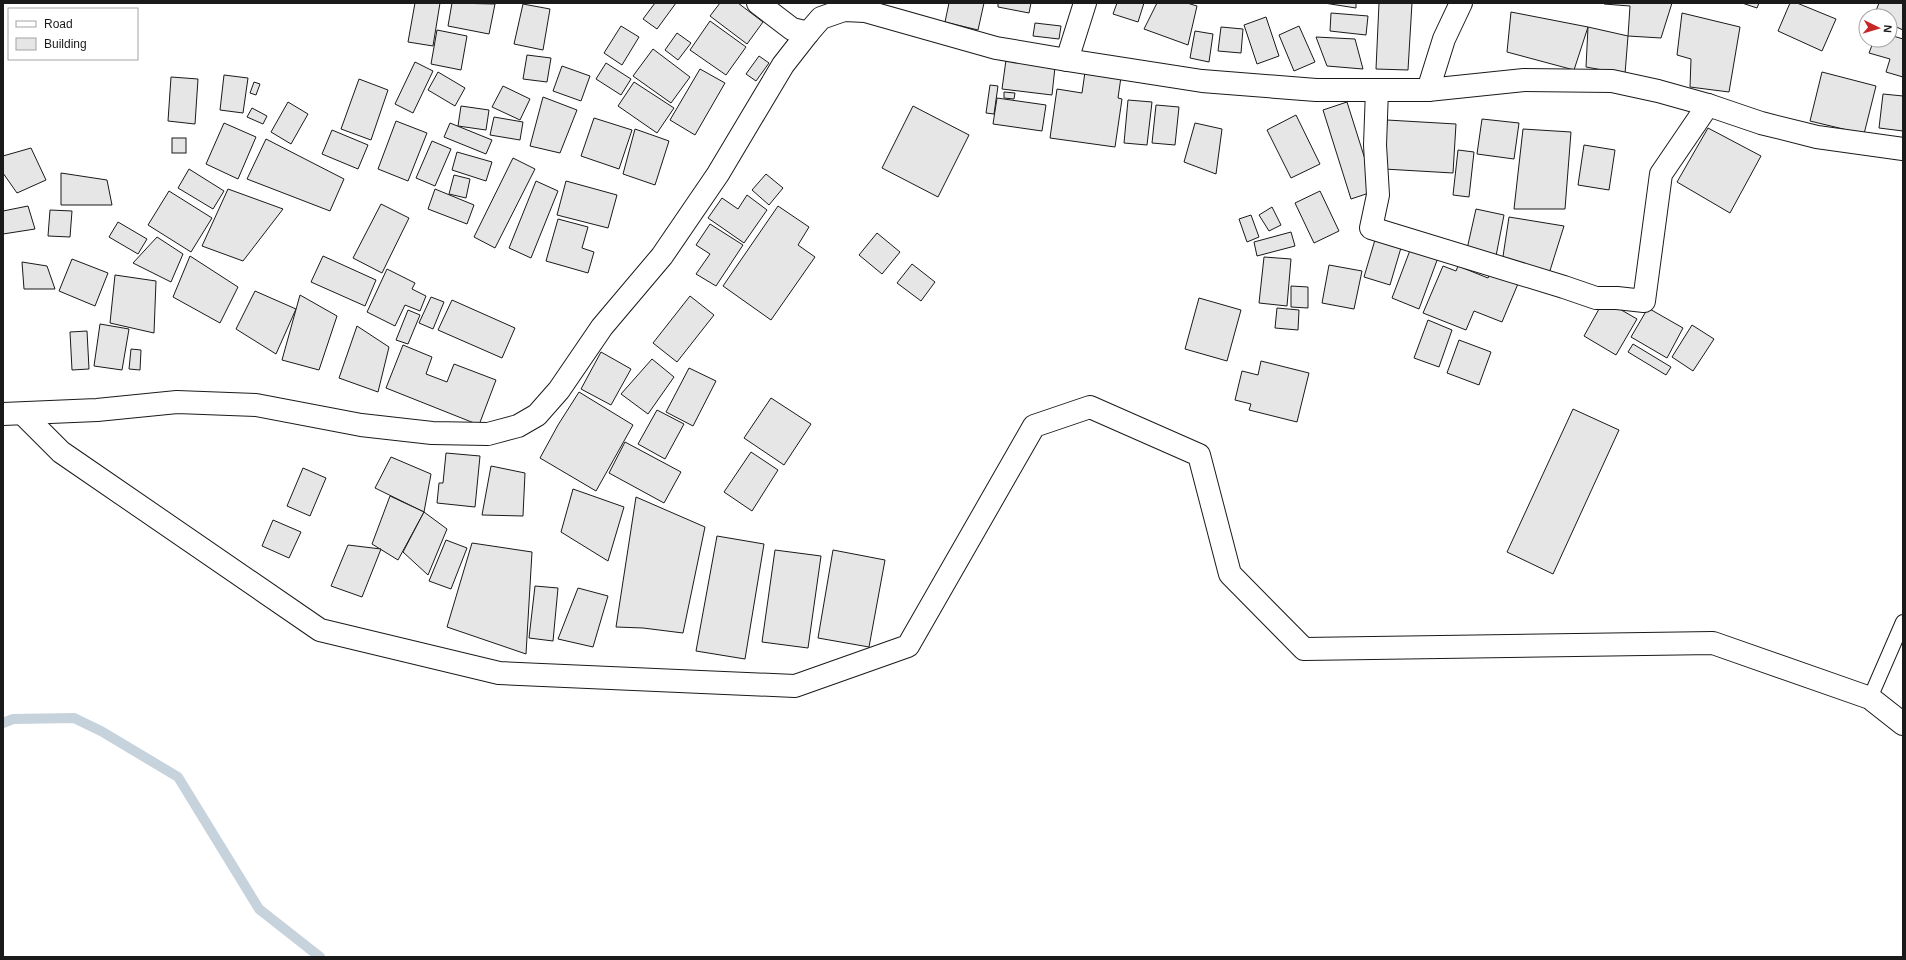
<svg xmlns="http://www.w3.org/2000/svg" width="1906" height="960" viewBox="0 0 1906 960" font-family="Helvetica,sans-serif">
<rect width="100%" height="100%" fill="#fff"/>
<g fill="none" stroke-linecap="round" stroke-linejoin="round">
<polyline stroke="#c6d2dc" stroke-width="10" points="3,723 13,719 74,718 101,731 178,777 259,909 320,957"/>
</g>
<g fill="#e6e6e6" stroke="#1a1a1a">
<polygon points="415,3 440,3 433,46 408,42"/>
<polygon points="452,3 495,4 489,34 448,26"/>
<polygon points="655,3 676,3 657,29 643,19"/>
<polygon points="720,3 738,3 763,22 747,44 710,16"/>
<polygon points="949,3 984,3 978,30 945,22"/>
<polygon points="998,3 1031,3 1029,13 998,7"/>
<polygon points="1117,3 1144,3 1138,22 1113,14"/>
<polygon points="1157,3 1187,3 1197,6 1188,45 1144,29"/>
<polygon points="1324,3 1356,3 1356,8"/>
<polygon points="1379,3 1412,3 1408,70 1376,69"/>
<polygon points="1605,3 1672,3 1661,38 1628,36 1630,6 1604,4"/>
<polygon points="1742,3 1759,3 1757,8"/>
<polygon points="1790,3 1797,3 1836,19 1822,51 1778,31"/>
<polygon points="1879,3 1903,3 1903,30 1890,24 1890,16 1874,16"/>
<polygon points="523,4 550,9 543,50 514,44"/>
<polygon points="1511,12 1588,27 1574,70 1507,52"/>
<polygon points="1331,13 1368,16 1366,35 1330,31"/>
<polygon points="1682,13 1740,27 1729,92 1690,87 1691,59 1677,55"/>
<polygon points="1266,17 1279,56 1257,64 1244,25"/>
<polygon points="710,21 746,47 726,75 690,50"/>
<polygon points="1035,23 1061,26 1059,39 1033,36"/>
<polygon points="621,26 639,37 622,65 604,53"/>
<polygon points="1299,26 1315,62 1294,71 1279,35"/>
<polygon points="1221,27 1243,29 1241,53 1218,51"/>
<polygon points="1588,27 1628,36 1625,74 1586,67"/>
<polygon points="437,30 467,36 461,70 431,64"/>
<polygon points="1195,31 1213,34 1209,62 1190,58"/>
<polygon points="677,33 691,43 678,60 665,50"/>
<polygon points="1890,35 1903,39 1903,77 1886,72 1890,59 1869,53 1874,40 1890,40"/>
<polygon points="1316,37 1355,39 1363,69 1327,66"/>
<polygon points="653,49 690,77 671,103 633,76"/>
<polygon points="527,55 551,58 547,82 523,79"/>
<polygon points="759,56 769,63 756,81 746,74"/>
<polygon points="1006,60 1055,67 1052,95 1002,89"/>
<polygon points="415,62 433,71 413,113 395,104"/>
<polygon points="606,63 631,79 621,95 596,79"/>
<polygon points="562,66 590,76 581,101 553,91"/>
<polygon points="700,69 725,83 695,135 670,120"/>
<polygon points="438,72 465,88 455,106 428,90"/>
<polygon points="1085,72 1121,77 1118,98 1122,99 1115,147 1050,138 1057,89 1082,93"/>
<polygon points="1822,72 1876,86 1864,134 1810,121"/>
<polygon points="224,75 248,78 243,113 220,110"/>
<polygon points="171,77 198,79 195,124 168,121"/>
<polygon points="359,79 388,90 371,140 341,129"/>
<polygon points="254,82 260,84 256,95 250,93"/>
<polygon points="634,82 674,108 657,133 618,106"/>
<polygon points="990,85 998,86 994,114 986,113"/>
<polygon points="503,86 530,99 520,120 492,107"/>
<polygon points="1004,92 1015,93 1014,99 1004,98"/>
<polygon points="1883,94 1903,96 1903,131 1879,128"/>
<polygon points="543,97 577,110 560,153 530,146"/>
<polygon points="997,98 1046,105 1042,131 993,124"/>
<polygon points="1128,100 1152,102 1147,145 1124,143"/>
<polygon points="288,102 308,114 291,144 271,132"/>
<polygon points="1347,102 1375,191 1351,199 1323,110"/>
<polygon points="1156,105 1179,107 1175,145 1152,143"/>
<polygon points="461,106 489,110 486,130 458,126"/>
<polygon points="913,106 969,135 938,197 882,168"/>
<polygon points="252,108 267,116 263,124 247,117"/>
<polygon points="1296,115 1320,164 1291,178 1267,130"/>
<polygon points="494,117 523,122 520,140 490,135"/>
<polygon points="594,118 632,130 619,169 581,156"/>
<polygon points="1482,119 1519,123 1514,159 1477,154"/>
<polygon points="1387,120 1456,124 1453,173 1384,169"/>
<polygon points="396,121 427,133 408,181 378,169"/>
<polygon points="224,123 256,137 238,179 206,164"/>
<polygon points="450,123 492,140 486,154 444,137"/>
<polygon points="1195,123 1222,129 1216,174 1184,162"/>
<polygon points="1708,128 1761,156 1730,213 1677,182"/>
<polygon points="635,129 669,141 655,185 623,174"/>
<polygon points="1523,129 1571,132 1565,209 1514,209"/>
<polygon points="332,130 368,145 358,169 322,154"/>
<rect x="172" y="138" width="14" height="15"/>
<polygon points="266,139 344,179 330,211 247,179"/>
<polygon points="432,141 451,149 435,186 416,178"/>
<polygon points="1584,145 1615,150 1609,190 1578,185"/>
<polygon points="31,148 46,180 17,193 3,173 3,156"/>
<polygon points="1458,150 1474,152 1469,197 1453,195"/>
<polygon points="457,152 492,162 486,181 452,170"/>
<polygon points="513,158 535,169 495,248 474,237"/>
<polygon points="189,169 224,191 213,209 178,188"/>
<polygon points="61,173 107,180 112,205 61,205"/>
<polygon points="766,174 783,188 769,205 752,190"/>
<polygon points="454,175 470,179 466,198 449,194"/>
<polygon points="536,181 558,191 531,258 509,248"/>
<polygon points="566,181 617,195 608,228 557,215"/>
<polygon points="228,189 283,209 243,261 202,246"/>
<polygon points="435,189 474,205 467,224 428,209"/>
<polygon points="169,191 212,218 191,252 148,225"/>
<polygon points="1320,191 1339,231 1314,243 1295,203"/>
<polygon points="747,195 767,210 744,243 708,218 722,198 738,209"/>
<polygon points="381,204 409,218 382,273 353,258"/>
<polygon points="28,206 35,229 3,234 3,211"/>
<polygon points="778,206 809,227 798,245 815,257 771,320 723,286"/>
<polygon points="1272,207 1281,225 1269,231 1259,215"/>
<polygon points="1476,209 1504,215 1496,256 1467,249"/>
<polygon points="50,210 72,211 70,237 48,236"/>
<polygon points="1251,215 1259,237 1247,242 1239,219"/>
<polygon points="1509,217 1564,226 1548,277 1502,263"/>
<polygon points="558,219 588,227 582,248 594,252 588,273 546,261"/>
<polygon points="118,222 147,239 138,254 109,237"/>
<polygon points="710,224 743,245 716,286 696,274 710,254 696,245"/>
<polygon points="1291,232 1295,246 1257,256 1254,242"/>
<polygon points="877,233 900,252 882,274 859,255"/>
<polygon points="1377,233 1403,241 1390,285 1364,277"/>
<polygon points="157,237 183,254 171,282 133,263"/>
<polygon points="1412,245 1439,255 1419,309 1392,298"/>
<polygon points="190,256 238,287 220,323 173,297"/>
<polygon points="323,256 376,280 365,306 311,282"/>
<polygon points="1264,257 1291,259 1287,306 1259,303"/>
<polygon points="72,259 108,273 95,306 59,291"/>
<polygon points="22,262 47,266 55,289 24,289"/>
<polygon points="912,264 935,282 921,301 897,283"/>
<polygon points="1329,265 1362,271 1354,309 1322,303"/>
<polygon points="1443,266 1456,271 1458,266 1488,278 1492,267 1520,279 1502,322 1474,311 1466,330 1423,313"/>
<polygon points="387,269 415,283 412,289 426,296 420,311 405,305 395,326 367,312"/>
<polygon points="115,275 156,281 154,333 110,323"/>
<polygon points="1291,286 1308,287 1308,308 1291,307"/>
<polygon points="255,291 296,309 276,354 236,329"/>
<polygon points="300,295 337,316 319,370 282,360"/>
<polygon points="690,296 714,315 677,362 653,343"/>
<polygon points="431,297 444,302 433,329 419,323"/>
<polygon points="1199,298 1241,310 1227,361 1185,349"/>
<polygon points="452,300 515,328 502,358 438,330"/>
<polygon points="1604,300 1637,319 1616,355 1584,336"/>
<polygon points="1277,308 1299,310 1298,330 1275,328"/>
<polygon points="1648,308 1683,328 1667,358 1631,337"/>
<polygon points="408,310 420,315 408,344 396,340"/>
<polygon points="1428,320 1452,330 1439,367 1414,358"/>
<polygon points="100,324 129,329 122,370 94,366"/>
<polygon points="1692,325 1714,339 1693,371 1672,357"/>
<polygon points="357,326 389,347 378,392 339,378"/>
<polygon points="87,331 89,369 72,370 70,332"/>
<polygon points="1459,340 1491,352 1479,385 1447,373"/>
<polygon points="1633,344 1671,367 1666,375 1628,352"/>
<polygon points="403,345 432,357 426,374 447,382 454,364 496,380 479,425 386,388"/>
<polygon points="131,349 141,350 140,370 129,369"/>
<polygon points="601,352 631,369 611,405 581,389"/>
<polygon points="652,359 674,377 648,414 621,394"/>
<polygon points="1261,361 1309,373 1297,422 1249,410 1251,404 1235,400 1242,371 1258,375"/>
<polygon points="689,368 716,381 693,426 666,412"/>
<polygon points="579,392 633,425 596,491 540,458 558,425"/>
<polygon points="771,398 811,424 784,465 744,438"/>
<polygon points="1573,409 1619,430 1553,574 1507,552"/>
<polygon points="657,410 684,424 665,459 638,444"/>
<polygon points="625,442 681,472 664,503 609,473"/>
<polygon points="751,452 778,470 752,511 724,492"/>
<polygon points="446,453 480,456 475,507 437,503 439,483 443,483"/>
<polygon points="391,457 431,474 424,512 375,488"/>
<polygon points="491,466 525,473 523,516 482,515"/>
<polygon points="303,468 326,478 310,516 287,506"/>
<polygon points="573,489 624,507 608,561 561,532"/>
<polygon points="390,496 424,512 398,560 372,544"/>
<polygon points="636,497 705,527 683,633 643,628 616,627"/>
<polygon points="424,512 447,529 428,575 403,552"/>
<polygon points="273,520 301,532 289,558 262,546"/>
<polygon points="717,536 764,544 745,659 696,651"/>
<polygon points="446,540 467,548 451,589 429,581"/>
<polygon points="472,543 532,552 526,654 447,627"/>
<polygon points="348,545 381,549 362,597 331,586"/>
<polygon points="775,550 821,556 808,648 762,642"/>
<polygon points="833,550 885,560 869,647 818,638"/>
<polygon points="535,586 558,588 553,641 529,638"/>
<polygon points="578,588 608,596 593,647 558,639"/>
</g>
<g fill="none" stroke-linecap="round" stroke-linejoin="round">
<g stroke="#1a1a1a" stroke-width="16">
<polyline id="service" points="1870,698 1903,622"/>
</g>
<g stroke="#1a1a1a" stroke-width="24">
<g id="minor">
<polyline points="758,3 792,29 808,33"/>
<polyline points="1067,60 1202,81 1316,90 1428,90 1524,80 1612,81 1658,91 1708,105 1761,123 1817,137 1903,149"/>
<polyline points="1377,90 1375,145 1378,195 1371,228 1564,287 1596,298 1617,298 1644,301 1661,174 1708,105"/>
<polyline points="1428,90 1444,39 1461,3"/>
<polyline points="23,414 61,452 320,630 499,673 795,686 908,646 1034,426 1090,407 1199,455 1230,574 1304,649 1713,643 1870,698 1903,724"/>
</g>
</g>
<g stroke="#1a1a1a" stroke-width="24">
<polyline id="tertiary" points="3,414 97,410 177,402 256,405 361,425 432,433 488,434 518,426 537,415 559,390 602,327 662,256 718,174 783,65 808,33 821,18 844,10 865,11 996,48 1067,60 1085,3"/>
</g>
<use href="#service" stroke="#fff" stroke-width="14"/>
<use href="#minor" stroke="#fff" stroke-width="22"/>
<use href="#tertiary" stroke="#fff" stroke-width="22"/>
</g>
<rect width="1906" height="960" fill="none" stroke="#1a1a1a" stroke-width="8"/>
<rect x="8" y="8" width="130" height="52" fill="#ffffff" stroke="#a3a3a3"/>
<rect x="16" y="21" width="20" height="6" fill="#ffffff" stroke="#a3a3a3"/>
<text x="44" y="28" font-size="12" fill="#1a1a1a">Road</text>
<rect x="16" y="38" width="20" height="12" fill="#e6e6e6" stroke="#a3a3a3"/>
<text x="44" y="48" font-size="12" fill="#1a1a1a">Building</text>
<g transform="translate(1878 28) rotate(95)"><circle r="19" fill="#ffffff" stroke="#a3a3a3"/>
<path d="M0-3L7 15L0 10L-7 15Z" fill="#c62828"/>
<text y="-6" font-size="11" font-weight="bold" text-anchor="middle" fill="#1a1a1a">N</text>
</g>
</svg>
